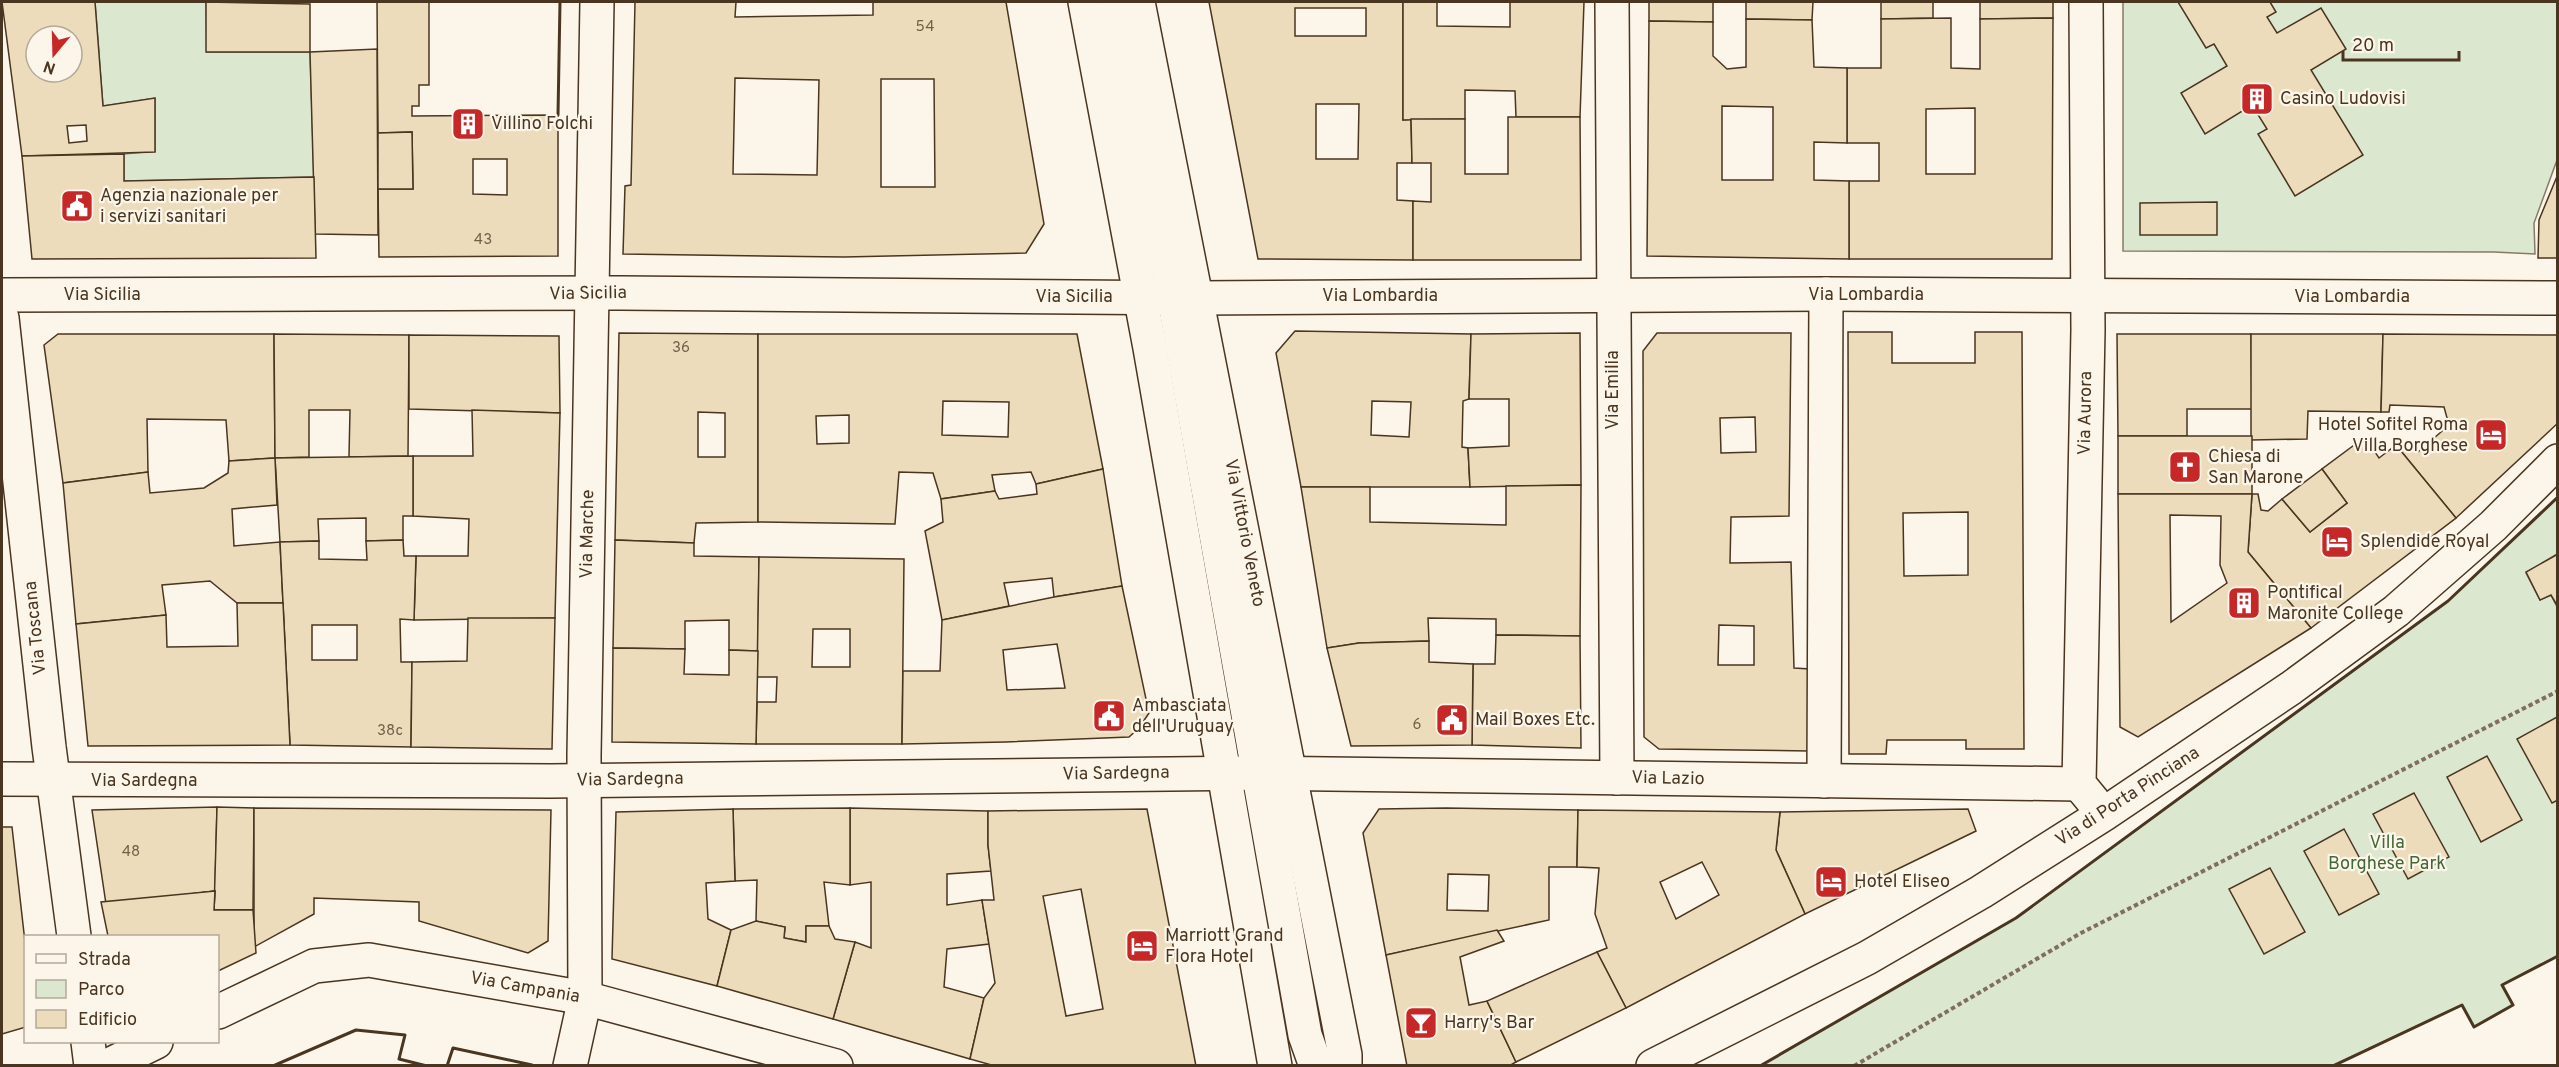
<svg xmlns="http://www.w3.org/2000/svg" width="2559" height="1067" viewBox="0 0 2559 1067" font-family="Overpass,sans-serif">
<rect width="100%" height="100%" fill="#fbf6e9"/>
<g fill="#dce7d0" stroke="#887966" stroke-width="1.5">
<polygon points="95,2 206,2 207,52 310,52 314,177 124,181 124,154 155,151 155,98 103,106"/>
<polygon points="2123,2 2557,2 2557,160 2534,223 2535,254 2494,252 2123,251"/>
<polygon points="2557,497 2557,554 2526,573 2540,600 2551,595 2557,607 2557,956 2502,985 2513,1005 2474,1027 2462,1005 2333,1065 1760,1066 2016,918 2448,601"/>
</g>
<g fill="#ecdcbc" stroke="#4a3520" stroke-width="1.5" fill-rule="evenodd">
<path d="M2 2H95L103 106 155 98V152L22 156ZM36 36H72V72H36ZM86 125 87 141 69 143 67 126Z"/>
<polygon points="206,2 310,4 310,52 206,52"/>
<path d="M377 2H429V85H419V106H412V116L558 115V256L379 257 378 189H413L412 132 378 133ZM473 159H507V195L473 194Z"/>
<path d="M635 2H736L735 17 873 15V2H1006L1044 224 1026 253 844 257 623 254 625 186 631 185ZM735 78 819 80 817 175 733 174ZM881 79H934L935 187H881Z"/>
<path d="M1209 2H1403V120L1411 119 1412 163H1397V200L1413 201V260L1258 259ZM1295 8H1366V36H1295ZM1316 104H1359L1358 159H1316Z"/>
<polygon points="1403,2 1437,2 1437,26 1510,27 1510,2 1584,2 1580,117 1516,117 1515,91 1465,90 1465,119 1403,120"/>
<polygon points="1649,2 1713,2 1713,22 1649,21"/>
<polygon points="1746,2 1813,2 1812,20 1746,19"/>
<polygon points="1881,2 1933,2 1933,18 1881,19"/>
<polygon points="1980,2 2053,2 2053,18 1980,19"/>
<polygon points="2178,2 2270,2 2276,12 2267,17 2277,33 2321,8 2346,49 2311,70 2363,155 2295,196 2258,134 2267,129 2252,105 2205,134 2181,93 2227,66 2214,44 2206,48"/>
<path d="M1951 18V68L1980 69V19L2053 18 2052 259H1849V181H1879V143H1847V68H1881V19ZM1975 108V174H1926V109Z"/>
<path d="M1746 19 1812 20 1814 67 1847 68V143L1814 142V180L1849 181V259L1647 256 1649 21 1713 22V56L1727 69 1746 67ZM1722 106 1773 107V180H1722Z"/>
<polygon points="377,49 378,235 315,234 310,52"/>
<polygon points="1508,117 1580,117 1581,260 1413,260 1413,201 1431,202 1431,163 1412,163 1411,119 1465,119 1465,174 1508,174"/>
<polygon points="412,132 413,189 378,189 378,133"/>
<polygon points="124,154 124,181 314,177 316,258 32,259 22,156"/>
<polygon points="2558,174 2558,258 2538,258 2539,220"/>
<polygon points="2217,202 2217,235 2140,235 2140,203"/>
<path d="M1295 331 1471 334 1469 399 1463 401 1462 447 1468 448 1470 487H1301L1276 353ZM1372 401 1411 402 1409 437 1371 435Z"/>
<path d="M1848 332H1892V363H1975V332H2022L2024 749H1966V740H1887L1886 754H1849ZM1968 512V575L1904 576 1903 513Z"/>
<path d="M619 333 758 334V522L696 523 694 543 615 540ZM698 412 725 413V457H698Z"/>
<polygon points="1580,333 1581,485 1470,487 1468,448 1509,446 1509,399 1469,399 1471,334"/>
<path d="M1657 333H1791L1789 516 1731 517 1730 563 1791 562 1794 668 1810 669 1809 751 1659 749 1644 737 1643 351ZM1755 417 1756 452 1721 453 1720 418ZM1719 625 1754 626V665H1718Z"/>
<polygon points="58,334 274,334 275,458 229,461 226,420 147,419 148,472 63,483 44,345"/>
<polygon points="274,334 409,335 408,456 349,457 350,410 309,410 309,457 275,458"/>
<path d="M758 334H1077L1103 469 1036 484 1031 472 992 475 995 491 941 499 933 473 899 472 895 524 758 522ZM943 401 1009 402 1008 437 942 435ZM849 415V443L817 444 816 416Z"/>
<polygon points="2117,334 2251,334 2252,409 2187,409 2187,436 2118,436"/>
<polygon points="2251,334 2383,334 2381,412 2308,411 2307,439 2251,440"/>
<polygon points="2383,334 2558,335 2558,423 2456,518 2396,445 2418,452 2449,425 2444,407 2390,405 2389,412 2381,412"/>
<polygon points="409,335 559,336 560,413 409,409"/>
<polygon points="472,410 560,413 555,618 414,620 416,556 468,556 469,519 413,516 413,456 473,456"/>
<rect x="2118" y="436" width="134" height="58"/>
<polygon points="2365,437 2379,458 2396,445 2456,518 2311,628 2248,552 2252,494 2258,494 2261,510 2268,511 2282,499 2310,532 2347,503 2322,469"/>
<polygon points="413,456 413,516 403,516 403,540 366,541 366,518 318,519 319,541 280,542 275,458"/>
<polygon points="275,458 277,505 232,509 234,546 280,542 283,603 237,603 210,581 162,585 166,615 76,624 63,483 148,472 150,493 204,488 228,473 229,461"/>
<polygon points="1103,469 1122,586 1054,597 1052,578 1004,583 1009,606 942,620 925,531 943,522 941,499 995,491 999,499 1037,494 1036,484"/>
<polygon points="2322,469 2347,503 2310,532 2282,499"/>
<polygon points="1581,485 1580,636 1496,635 1496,619 1428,618 1429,641 1359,643 1327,648 1301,487 1370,487 1370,522 1506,525 1506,486"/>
<path d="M2118 494H2252L2248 552 2311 628 2138 737 2120 727ZM2170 515 2221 516 2220 565 2227 583 2171 622Z"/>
<path d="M403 540 404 556H416L414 620 400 619 401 662H412L411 747 290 745 280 542 319 541V559L367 560 366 541ZM312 625H357V660H312Z"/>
<polygon points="615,540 694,543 694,556 759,557 758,651 729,650 729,620 685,621 685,649 613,648"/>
<polygon points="2558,554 2558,607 2551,595 2540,600 2526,572"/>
<path d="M759 557 904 559 902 744H756L757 702H776L777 677H757ZM813 629H850V667H812Z"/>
<path d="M1122 586 1149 713 1139 728 1129 737 1006 742 902 744 903 671H940L942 620 1054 597ZM1057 644 1065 688 1007 690 1003 650Z"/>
<polygon points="237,603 283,603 290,745 88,746 76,624 166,615 167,647 238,646"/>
<polygon points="468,618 555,618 552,749 411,747 412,662 467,661"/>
<polygon points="1496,635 1580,636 1581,748 1472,745 1473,664 1495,664"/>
<polygon points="1429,641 1429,662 1473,664 1472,745 1351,746 1327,648 1359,643"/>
<polygon points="613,648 685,649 684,674 729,675 729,650 758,651 756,744 612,742"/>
<polygon points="2557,717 2558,800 2552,803 2517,739"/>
<polygon points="2487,756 2522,820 2481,842 2447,777"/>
<polygon points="2414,793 2449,857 2408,879 2373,814"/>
<polygon points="217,807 215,891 106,904 92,810"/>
<polygon points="217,807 254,808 253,910 214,910"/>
<polygon points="254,808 551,810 548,941 528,953 419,921 419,902 314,898 314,914 254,947"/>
<polygon points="850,808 988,811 988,845 991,871 947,874 947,905 982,900 989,944 947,949 944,987 984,998 970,1059 833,1019 855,942 871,948 871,882 850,885"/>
<polygon points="850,808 850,885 824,882 829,926 806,926 806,942 784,938 785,927 756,921 757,880 735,881 733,809"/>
<path d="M1446 808 1578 810 1577 867H1549V920L1386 955 1363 833 1379 809ZM1448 874 1489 875 1488 911 1447 910Z"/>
<polygon points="733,809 735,881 706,883 708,919 731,930 717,986 612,959 616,812"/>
<path d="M1147 809 1196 1066H995L970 1059 984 998 995 983 982 900H994L988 845V811ZM1081 889 1103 1009 1066 1016 1043 896Z"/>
<polygon points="1968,809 1976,831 1805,914 1776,850 1780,812"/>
<path d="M1578 810 1780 812 1776 850 1805 914 1626 1008 1597 952 1607 948 1595 914 1599 868 1577 867ZM1702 862 1719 895 1676 919 1660 882Z"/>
<polygon points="2,827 12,827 26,951 26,1027 2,1034"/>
<polygon points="2344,829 2379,894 2339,915 2304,851"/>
<polygon points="2270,868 2305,932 2264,954 2229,889"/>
<polygon points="215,891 214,910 253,910 254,947 218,966 218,936 110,936 106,904"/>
<polygon points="215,891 214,910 253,910 256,953 218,971 218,936 108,936 101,902"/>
<polygon points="756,921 785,927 784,938 806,942 806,926 829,926 835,939 855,942 833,1019 717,986 731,930"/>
<polygon points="1497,930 1504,941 1460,957 1469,1005 1487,1001 1516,1062 1509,1066 1407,1066 1386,955"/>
<polygon points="1597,952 1626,1008 1516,1062 1487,1001"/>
</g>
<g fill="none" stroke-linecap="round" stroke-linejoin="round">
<g stroke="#4a3520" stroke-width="36">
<g id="minor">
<polyline points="1085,2 1150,348 1275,1066"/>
<polyline points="1138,2 1345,1055 1345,1066"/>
<polyline points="1612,2 1617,778"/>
<polyline points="2086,2 2088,330 2079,784 2093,801"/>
<polyline points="2,295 620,293 1198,298 1826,294 2558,298"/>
<polyline points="2,318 49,747 74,936"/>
<polyline points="2,779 551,781 1258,773 2079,784"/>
<polyline points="1824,781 1826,294"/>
<polyline points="218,1012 314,966 369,960 585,998 836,1066"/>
<polyline points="88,1042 91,1066"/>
<polyline points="107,1066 156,1042"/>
<polyline points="570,1066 585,998 584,755 597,2"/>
<polyline points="1653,1066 1867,958 1981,892 2104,814 2291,688 2396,611 2493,526 2558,461"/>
</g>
</g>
<g stroke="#4a3520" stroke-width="36">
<polyline id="major" points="1113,2 1174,298 1305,1035 1316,1066"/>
</g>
<polyline stroke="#7f6f5c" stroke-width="4" stroke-dasharray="4.5 3" stroke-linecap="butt" points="1854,1066 2081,933 2558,691"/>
<use href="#minor" stroke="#fbf6e9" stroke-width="33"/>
<use href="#major" stroke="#fbf6e9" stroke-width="33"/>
<g stroke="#4a3520" stroke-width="3">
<polyline points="558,115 560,2"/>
<polyline points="273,1066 356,1030 405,1035 399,1059 427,1066"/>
<polyline points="447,1066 453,1048 532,1065"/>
<polyline points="1760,1066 2016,918 2448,601 2558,497"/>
<polyline points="2333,1066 2462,1005 2474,1027 2513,1005 2502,985 2558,956"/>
</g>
</g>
<defs>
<g id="building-square" transform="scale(1.725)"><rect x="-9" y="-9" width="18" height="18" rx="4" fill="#c62828" stroke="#fbf6e9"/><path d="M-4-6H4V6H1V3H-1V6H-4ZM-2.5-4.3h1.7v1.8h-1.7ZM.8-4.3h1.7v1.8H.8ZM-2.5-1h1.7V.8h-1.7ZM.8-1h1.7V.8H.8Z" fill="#fff"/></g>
<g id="civic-square" transform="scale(1.725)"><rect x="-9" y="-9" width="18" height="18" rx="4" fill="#c62828" stroke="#fbf6e9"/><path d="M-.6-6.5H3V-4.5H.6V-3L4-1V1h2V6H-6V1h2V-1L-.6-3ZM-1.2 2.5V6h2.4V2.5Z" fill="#fff"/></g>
<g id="hotel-square" transform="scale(1.725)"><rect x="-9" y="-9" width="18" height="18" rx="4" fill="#c62828" stroke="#fbf6e9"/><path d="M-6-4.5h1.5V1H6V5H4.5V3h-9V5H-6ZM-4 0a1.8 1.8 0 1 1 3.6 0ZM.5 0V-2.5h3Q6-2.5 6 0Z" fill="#fff"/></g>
<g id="church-square" transform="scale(1.725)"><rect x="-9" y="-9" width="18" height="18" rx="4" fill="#c62828" stroke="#fbf6e9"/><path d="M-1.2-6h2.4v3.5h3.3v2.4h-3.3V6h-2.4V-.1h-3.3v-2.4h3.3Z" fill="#fff"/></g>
<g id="bar-square" transform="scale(1.725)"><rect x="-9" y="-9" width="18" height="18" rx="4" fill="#c62828" stroke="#fbf6e9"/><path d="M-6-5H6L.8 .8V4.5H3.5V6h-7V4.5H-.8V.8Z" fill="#fff"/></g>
</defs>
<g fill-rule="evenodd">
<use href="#building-square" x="2257" y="99"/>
<use href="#building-square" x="468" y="124"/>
<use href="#civic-square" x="77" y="206"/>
<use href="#hotel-square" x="2491" y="435"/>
<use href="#church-square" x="2185" y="467"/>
<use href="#hotel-square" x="2337" y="542"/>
<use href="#building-square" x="2244" y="603"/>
<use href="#civic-square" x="1109" y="716"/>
<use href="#civic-square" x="1452" y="720"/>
<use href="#hotel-square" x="1831" y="882"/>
<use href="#hotel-square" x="1142" y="946"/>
<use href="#bar-square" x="1421" y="1023"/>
</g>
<g text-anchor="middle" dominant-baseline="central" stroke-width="4.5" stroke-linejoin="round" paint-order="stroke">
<g font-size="15" fill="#725f47">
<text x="925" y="27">54</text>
<text x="483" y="240">43</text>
<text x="681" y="348">36</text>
<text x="1417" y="725">6</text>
<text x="390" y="731">38c</text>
<text x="131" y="852">48</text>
</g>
<g font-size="18" fill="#4a3520" stroke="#fbf6e9" text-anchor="start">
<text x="2280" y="99">Casino Ludovisi</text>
<text x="491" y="124">Villino Folchi</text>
<text x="100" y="196">Agenzia nazionale per<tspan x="100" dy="21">i servizi sanitari</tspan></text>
<text x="2468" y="425" text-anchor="end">Hotel Sofitel Roma<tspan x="2468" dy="21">Villa Borghese</tspan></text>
<text x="2208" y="457">Chiesa di<tspan x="2208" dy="21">San Marone</tspan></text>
<text x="2360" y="542">Splendide Royal</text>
<text x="2267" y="593">Pontifical<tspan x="2267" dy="21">Maronite College</tspan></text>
<text x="1132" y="706">Ambasciata<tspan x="1132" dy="21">dell'Uruguay</tspan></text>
<text x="1475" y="720">Mail Boxes Etc.</text>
<text x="1854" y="882">Hotel Eliseo</text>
<text x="1165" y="936">Marriott Grand<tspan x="1165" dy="21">Flora Hotel</tspan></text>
<text x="1444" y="1023">Harry's Bar</text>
</g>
<g font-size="18" fill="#4a3520" stroke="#fbf6e9">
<text transform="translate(588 294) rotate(-1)">Via Sicilia</text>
<text x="102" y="295">Via Sicilia</text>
<text x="1866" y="295">Via Lombardia</text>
<text x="1380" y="296">Via Lombardia</text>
<text x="1074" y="297">Via Sicilia</text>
<text x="2352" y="297">Via Lombardia</text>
<text transform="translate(1613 390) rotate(-90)">Via Emilia</text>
<text transform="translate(2086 413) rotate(-89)">Via Aurora</text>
<text transform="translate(1244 533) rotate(79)">Via Vittorio Veneto</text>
<text transform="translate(588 534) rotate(-89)">Via Marche</text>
<text transform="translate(36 628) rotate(-96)">Via Toscana</text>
<text transform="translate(1116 774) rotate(-1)">Via Sardegna</text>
<text transform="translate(1668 779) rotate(1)">Via Lazio</text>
<text transform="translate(630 780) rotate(-1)">Via Sardegna</text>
<text x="144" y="781">Via Sardegna</text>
<text transform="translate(2128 797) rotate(-33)">Via di Porta Pinciana</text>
<text transform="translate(525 988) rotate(10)">Via Campania</text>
</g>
<g font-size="18" fill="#436837" stroke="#fbf6e9">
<text x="2387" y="843">Villa<tspan x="2387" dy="21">Borghese Park</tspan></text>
</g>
</g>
<rect width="2559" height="1067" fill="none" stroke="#4a3520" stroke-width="6"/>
<rect x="24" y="935" width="195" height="108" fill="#fbf6e9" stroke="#b4a999" stroke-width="1.5"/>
<rect x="36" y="954" width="30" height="9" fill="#fbf6e9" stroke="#b4a999" stroke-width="1.5"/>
<text x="78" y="965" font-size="18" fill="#4a3520">Strada</text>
<rect x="36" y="980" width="30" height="18" fill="#dce7d0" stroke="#b4a999" stroke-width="1.5"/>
<text x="78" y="995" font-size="18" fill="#4a3520">Parco</text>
<rect x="36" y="1010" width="30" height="18" fill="#ecdcbc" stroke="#b4a999" stroke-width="1.5"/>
<text x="78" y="1025" font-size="18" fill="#4a3520">Edificio</text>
<g transform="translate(54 54) rotate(199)"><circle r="28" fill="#fbf6e9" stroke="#b4a999" stroke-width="1.5"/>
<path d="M0-4.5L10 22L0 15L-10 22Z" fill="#c62828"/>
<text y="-9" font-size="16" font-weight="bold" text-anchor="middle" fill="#4a3520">N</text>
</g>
<path d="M2343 51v9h116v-9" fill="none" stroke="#4a3520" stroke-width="3"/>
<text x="2352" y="51" font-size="18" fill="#4a3520" stroke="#fbf6e9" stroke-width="4.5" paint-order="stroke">20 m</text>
</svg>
